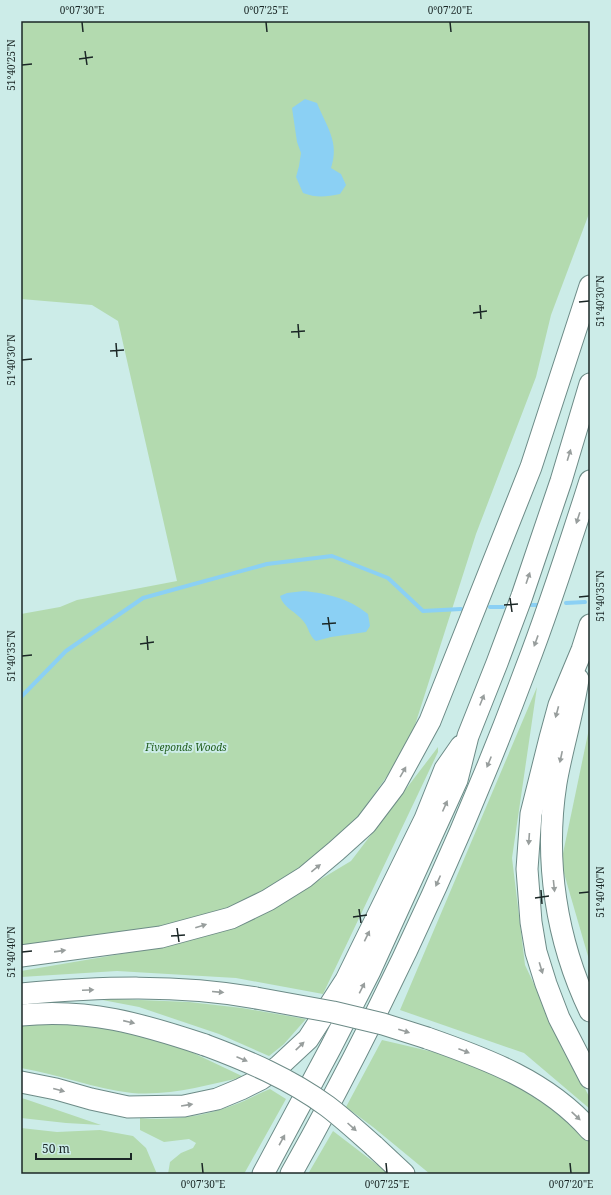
<svg xmlns="http://www.w3.org/2000/svg" width="611" height="1195" viewBox="0 0 611 1195" font-family="'Noto Serif',serif">
<rect width="100%" height="100%" fill="#ccece8"/>
<g fill="#b3daaf">
<polygon points="21,21 590,21 590,211 551,315 536,377 476,534 408,747 357,818 296,873 239,907 153,932 21,949 21,614 60,607 77,600 177,581 118,321 92,305 21,299"/>
<polygon points="537,687 512,858 525,965 571,1063 590,1098 590,1109 524,1053 400,1010"/>
<polygon points="590,724 590,963 561,863"/>
<polygon points="438,747 438,752 323,994 236,978 117,971 21,977 21,971 162,947 261,915 351,861"/>
<polygon points="92,998 189,1002 242,1008 306,1019 284,1044 269,1056 219,1034 139,1007"/>
<path d="M32 1022 113 1028 187 1050 244 1077C207 1085 170 1096 132 1093 95 1089 58 1074 21 1068V1025Z"/>
<polygon points="382,1040 442,1054 491,1071 538,1095 571,1119 590,1142 590,1174 430,1174 373,1127 346,1107"/>
<path d="M270 1089 286 1099 244 1174H168L170 1162 181 1153 193 1148 196 1143 189 1139 164 1142 140 1130V1118C175 1121 206 1116 239 1103 250 1099 259 1093 270 1089Z"/>
<polygon points="21,1098 25,1099 101,1125 66,1123 21,1118"/>
<polygon points="21,1128 57,1132 100,1130 133,1136 146,1148 157,1174 21,1174"/>
<polygon points="333,1131 384,1170 388,1174 308,1174"/>
</g>
<g fill="#8bd0f4">
<path d="M305 99 317 103C326 126 340 142 331 168L341 174 346 185 340 194C326 197 316 198 303 193L296 177 299 166 301 153 297 142 292 108Z"/>
<path d="M304 591C329 594 348 598 368 614L370 626 366 632 331 637 316 641C309 636 309 628 304 622 296 611 284 609 280 596L287 593Z"/>
</g>
<g fill="none" stroke-linecap="round" stroke-linejoin="round">
<g stroke="#8bd0f4" stroke-width="4">
<polyline points="566,603 585,602"/>
<polyline points="531,605 538,605"/>
<polyline points="490,607 503,607"/>
<polyline points="21,697 66,651 143,598 267,564 332,556 388,578 423,611 461,609"/>
</g>
<g stroke="#6d8b87" stroke-width="23">
<g id="highway">
<polyline points="590,625 582,650 559,705 550,738 531,814 527,869 531,922 536,952 546,984 559,1018 590,1078"/>
<path d="M578 679C573 714 562 748 556 783 544 860 556 940 590 1011"/>
<polyline points="21,956 161,937 231,918 268,900 305,877 336,851 366,824 394,787 430,721 531,467 590,286"/>
<path d="M21 994C99 987 179 984 256 998"/>
<path d="M21 1015C88 1008 142 1024 205 1045"/>
<path d="M427 1038C487 1059 547 1081 590 1130"/>
<polyline points="21,1082 56,1089 91,1099 128,1107 184,1106 217,1099 241,1089 261,1079 279,1066 308,1039 346,980 425,819 445,769 461,746"/>
<polyline points="374,1146 404,1174"/>
<polyline points="263,1174 331,1047 370,971 457,780 468,736 497,663 522,596 561,481 590,384"/>
<path d="M291 1174C382 1012 461 842 526 668 550 606 570 543 590 481"/>
</g>
</g>
<use href="#highway" stroke="#fff" stroke-width="21"/>
<g stroke="#6d8b87" stroke-width="23" stroke-linecap="butt">
<g id="highway-bridge">
<polyline points="256,998 333,1012 383,1024 427,1038"/>
<path d="M205 1045C248 1061 290 1079 327 1106 343 1118 358 1132 374 1146"/>
</g>
</g>
<use href="#highway-bridge" stroke="#fff" stroke-width="21"/>
</g>
<defs><path id="oneway-solid" d="M-6-.8H1V-3.2L6.5 0L1 3.2V.8H-6Z"/></defs>
<g fill="#989e9d">
<use href="#oneway-solid" transform="translate(569 455) rotate(-73)"/>
<use href="#oneway-solid" transform="translate(578 518) rotate(108)"/>
<use href="#oneway-solid" transform="translate(528 578) rotate(-71)"/>
<use href="#oneway-solid" transform="translate(536 641) rotate(110)"/>
<use href="#oneway-solid" transform="translate(482 700) rotate(-68)"/>
<use href="#oneway-solid" transform="translate(557 712) rotate(105)"/>
<use href="#oneway-solid" transform="translate(561 757) rotate(102)"/>
<use href="#oneway-solid" transform="translate(489 762) rotate(112)"/>
<use href="#oneway-solid" transform="translate(403 772) rotate(-60)"/>
<use href="#oneway-solid" transform="translate(445 806) rotate(-66)"/>
<use href="#oneway-solid" transform="translate(529 839) rotate(94)"/>
<use href="#oneway-solid" transform="translate(316 868) rotate(-39)"/>
<use href="#oneway-solid" transform="translate(438 881) rotate(114)"/>
<use href="#oneway-solid" transform="translate(554 886) rotate(84)"/>
<use href="#oneway-solid" transform="translate(201 926) rotate(-17)"/>
<use href="#oneway-solid" transform="translate(367 936) rotate(-64)"/>
<use href="#oneway-solid" transform="translate(60 951) rotate(-8)"/>
<use href="#oneway-solid" transform="translate(541 968) rotate(73)"/>
<use href="#oneway-solid" transform="translate(362 988) rotate(-63)"/>
<use href="#oneway-solid" transform="translate(88 990) rotate(-2)"/>
<use href="#oneway-solid" transform="translate(218 992) rotate(5)"/>
<use href="#oneway-solid" transform="translate(129 1022) rotate(13)"/>
<use href="#oneway-solid" transform="translate(404 1031) rotate(17)"/>
<use href="#oneway-solid" transform="translate(300 1046) rotate(-44)"/>
<use href="#oneway-solid" transform="translate(464 1051) rotate(21)"/>
<use href="#oneway-solid" transform="translate(242 1059) rotate(23)"/>
<use href="#oneway-solid" transform="translate(59 1090) rotate(15)"/>
<use href="#oneway-solid" transform="translate(187 1105) rotate(-9)"/>
<use href="#oneway-solid" transform="translate(576 1116) rotate(43)"/>
<use href="#oneway-solid" transform="translate(352 1127) rotate(42)"/>
<use href="#oneway-solid" transform="translate(282 1140) rotate(-61)"/>
</g>
<path fill="none" stroke="#1b2726" stroke-width="1.5" d="M82 22 83 32M266 22 267 32M450 22 451 32M85 51 87 65M79 59 93 57M22 65 32 64M579 302 589 301M480 305 481 319M473 313 487 311M298 324 299 338M291 332 305 331M116 343 117 357M110 351 124 350M22 360 32 359M579 597 589 596M510 598 512 612M504 605 518 604M328 617 330 631M322 624 336 623M147 636 148 650M140 644 154 642M22 656 32 655M541 890 542 904M579 893 589 892M535 898 549 896M359 909 361 923M353 917 367 915M177 928 179 942M171 936 185 935M22 952 32 951M202 1163 203 1173M386 1163 387 1173M570 1163 571 1173"/>
<g text-anchor="middle" dominant-baseline="central" stroke-width="4" stroke-linejoin="round" paint-order="stroke">
<g font-size="10" font-style="italic" fill="#205d1c" stroke="#ccece8">
<text x="186" y="747">Fiveponds Woods</text>
</g>
</g>
<rect width="611" height="1195" fill="none" stroke="#ccece8" stroke-width="44"/>
<path d="M36 1153v6h95v-6" fill="none" stroke="#1b2726" stroke-width="2"/>
<text x="42" y="1153" font-size="12" fill="#1b2726" stroke="#ccece8" stroke-width="3" paint-order="stroke">50 m</text>
<rect x="22" y="22" width="567" height="1151" fill="none" stroke="#1b2726" stroke-width="1.5"/>
<g font-size="10" text-anchor="middle" fill="#1b2726">
<text x="82" y="14">0°07'30"E</text>
<text x="266" y="14">0°07'25"E</text>
<text x="450" y="14">0°07'20"E</text>
<text transform="translate(11 65) rotate(-90)" y="4">51°40'25"N</text>
<text transform="translate(600 301) rotate(-90)" y="4">51°40'30"N</text>
<text transform="translate(11 360) rotate(-90)" y="4">51°40'30"N</text>
<text transform="translate(600 596) rotate(-90)" y="4">51°40'35"N</text>
<text transform="translate(11 656) rotate(-90)" y="4">51°40'35"N</text>
<text transform="translate(600 892) rotate(-90)" y="4">51°40'40"N</text>
<text transform="translate(11 952) rotate(-90)" y="4">51°40'40"N</text>
<text x="203" y="1188">0°07'30"E</text>
<text x="387" y="1188">0°07'25"E</text>
<text x="571" y="1188">0°07'20"E</text>
</g>
</svg>
